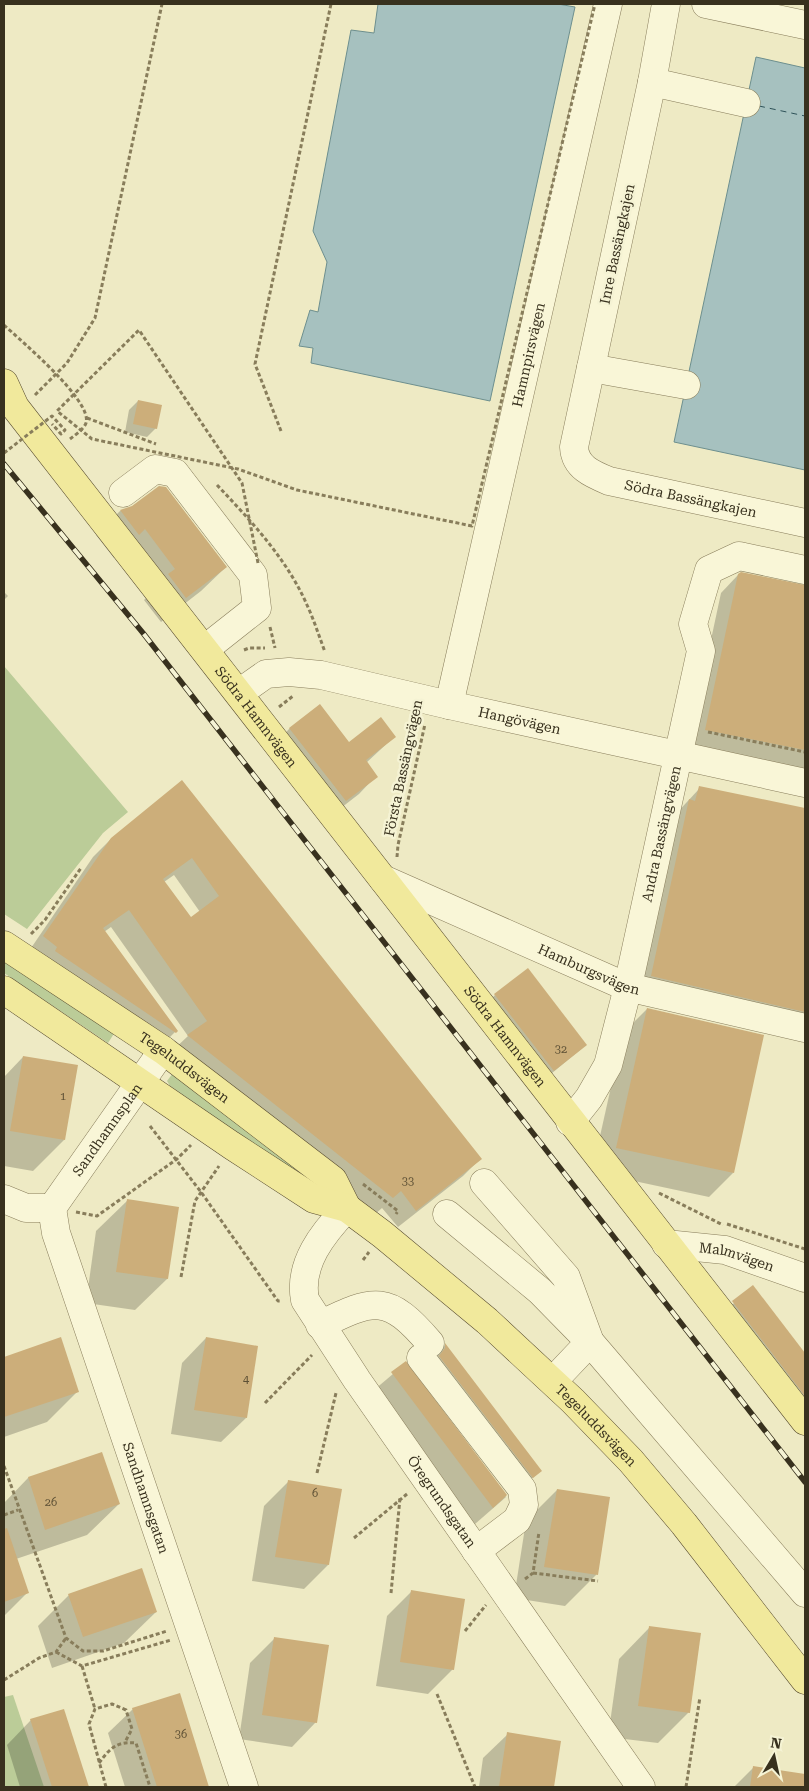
<svg xmlns="http://www.w3.org/2000/svg" width="809" height="1791" viewBox="0 0 809 1791" font-family="'Roboto Serif',serif">
<rect width="100%" height="100%" fill="#eeeac4"/>
<g fill="#bbcc98">
<polygon points="4,666 128,812 103,833 27,929 4,914"/>
<polygon points="4,957 115,1032 108,1043 4,973"/>
<polygon points="173,1073 323,1188 322,1192 170,1086 167,1081"/>
<polygon points="13,1695 44,1787 4,1787 4,1697"/>
</g>
<g fill="#a6c1bf" stroke="#6d8f8e">
<polygon points="378,4 558,4 575,7 490,401 311,363 313,348 299,346 310,310 318,312 327,262 313,231 351,30 374,33"/>
<polygon points="756,57 805,68 805,470 674,442"/>
</g>
<g fill="#0003" fill-rule="evenodd">
<polygon points="138,401 156,428 147,437 125,432 129,410"/>
<polygon points="133,507 226,567 201,591 161,622 144,600 151,593 121,553 114,558 96,535 120,511"/>
<polygon points="738,575 805,586 805,771 688,747 721,593"/>
<polygon points="4,592 8,596 4,600"/>
<polygon points="290,728 349,743 394,737 366,763 376,776 359,794 328,818 273,746"/>
<path d="M182 782 480 1159 463 1176 398 1227 382 1208 374 1215 170 1053 188 1036 111 927 104 932 176 1031 158 1049 27 954 93 857 111 839ZM174 875 200 912 191 919 164 882Z"/>
<polygon points="700,788 805,810 805,1036 634,994 672,818"/>
<polygon points="495,995 586,1045 540,1083 482,1009"/>
<polygon points="647,1009 733,1173 709,1197 592,1172 623,1033"/>
<polygon points="23,1057 64,1140 33,1171 4,1166 4,1077"/>
<polygon points="128,1200 177,1208 167,1279 135,1310 86,1303 96,1231"/>
<polygon points="752,1287 805,1355 805,1432 802,1435 715,1320"/>
<polygon points="206,1338 246,1418 221,1442 171,1434 182,1363"/>
<polygon points="60,1339 78,1391 47,1422 4,1437 4,1358"/>
<polygon points="445,1345 540,1471 522,1488 428,1362"/>
<polygon points="406,1363 506,1497 475,1524 374,1390"/>
<polygon points="101,1454 119,1504 87,1535 16,1559 27,1593 4,1616 4,1552 11,1550 4,1529 4,1503 28,1478"/>
<polygon points="288,1482 328,1565 304,1589 252,1581 264,1506"/>
<polygon points="557,1490 609,1498 596,1575 565,1606 514,1598 526,1521"/>
<polygon points="411,1592 453,1669 428,1694 376,1686 387,1616"/>
<polygon points="69,1595 156,1612 124,1643 52,1668 38,1626"/>
<polygon points="650,1627 689,1712 658,1743 608,1737 619,1659"/>
<polygon points="274,1639 316,1722 292,1747 239,1739 250,1663"/>
<polygon points="179,1695 208,1787 125,1787 108,1733 133,1709"/>
<polygon points="63,1710 88,1787 20,1787 7,1745 31,1720"/>
<polygon points="508,1734 560,1742 553,1787 479,1787 483,1758"/>
<polygon points="754,1767 802,1775 800,1787 734,1787"/>
</g>
<g fill="none" stroke-linecap="round" stroke-linejoin="round">
<polyline stroke="#2e5258" stroke-width="1" stroke-dasharray="6 5" stroke-linecap="butt" points="759,106 805,116"/>
</g>
<g fill="#ccae7a" fill-rule="evenodd">
<polygon points="138,400 162,405 157,429 133,424"/>
<polygon points="159,486 166,487 227,567 186,598 168,574 175,569 145,529 139,535 120,510 132,506"/>
<polygon points="741,572 805,585 805,750 705,730 738,574"/>
<polygon points="320,704 349,742 381,717 396,737 366,760 378,777 346,801 289,728"/>
<path d="M182 780 482 1159 416 1211 401 1191 393 1198 187 1035 207 1021 129 910 103 928 178 1031 176 1033 55 951 57 947 43 936 111 838ZM192 858 219 896 191 917 163 879Z"/>
<polygon points="699,786 805,808 805,1012 651,976 689,799 695,801"/>
<polygon points="528,968 587,1045 554,1071 494,994"/>
<polygon points="647,1008 764,1035 734,1173 616,1148"/>
<polygon points="23,1056 78,1065 65,1140 10,1131"/>
<polygon points="127,1199 179,1207 168,1279 116,1272"/>
<polygon points="753,1285 805,1353 805,1396 732,1301"/>
<polygon points="61,1337 79,1392 4,1417 4,1357"/>
<polygon points="206,1337 258,1346 247,1418 194,1410"/>
<polygon points="445,1343 542,1471 533,1478 439,1356 445,1348"/>
<polygon points="406,1361 507,1495 493,1508 391,1372"/>
<polygon points="102,1452 120,1504 45,1530 28,1477"/>
<polygon points="288,1480 342,1489 329,1565 275,1557"/>
<polygon points="557,1489 610,1497 598,1575 544,1567"/>
<polygon points="7,1528 29,1593 4,1602 4,1529"/>
<polygon points="142,1568 157,1612 83,1637 68,1594"/>
<polygon points="411,1590 465,1599 454,1670 400,1662"/>
<polygon points="649,1626 701,1633 690,1713 638,1706"/>
<polygon points="274,1637 329,1645 317,1723 262,1715"/>
<polygon points="180,1693 209,1787 157,1787 132,1708"/>
<polygon points="64,1709 89,1787 52,1787 30,1719"/>
<polygon points="507,1732 561,1741 554,1787 499,1787"/>
<polygon points="753,1766 805,1774 805,1787 750,1787"/>
</g>
<g fill="none" stroke-linecap="round" stroke-linejoin="round">
<g stroke="#887d5b" stroke-width="29">
<g id="minor">
<path id="s1" d="M666 4 652 82 574 447C575 467 592 474 609 481L805 523"/>
<polyline points="706,4 805,25"/>
<polyline points="652,82 746,103"/>
<polyline points="591,368 686,385"/>
<polyline points="123,493 155,469 175,473 253,575 257,608 205,649"/>
<path id="s2" d="M239 693 266 674 289 672 321 675 449 705 805 783"/>
<path id="s3" d="M449 705 608 4"/>
<path id="s4" d="M383 879 627 987 805 1028"/>
<path id="s5" d="M570 1122 589 1098 608 1065 626 995 701 651 693 624 709 570 739 556 805 570"/>
<polyline points="484,1183 566,1277 590,1342 805,1593"/>
<polyline points="4,1199 26,1208 52,1208"/>
<path id="s6" d="M52 1208 56 1233 244 1787"/>
<path id="s7" d="M52 1208 163 1050"/>
<path id="s8" d="M347 1208C323 1233 298 1264 305 1300L357 1380 641 1787"/>
<polyline points="447,1214 540,1291 590,1342 553,1381"/>
<path id="s9" d="M666 1244 725 1250 805 1278"/>
<path d="M320 1325C375 1298 388 1294 430 1343"/>
<polyline points="421,1358 522,1489 524,1505 517,1520 476,1551"/>
</g>
</g>
<g stroke="#564a2f" stroke-width="29">
<g id="major">
<path id="s10" d="M4 383 15 407 805 1421"/>
<path id="s11" d="M4 945 163 1050 333 1180 347 1208"/>
<path id="s12" d="M4 990 231 1145 314 1199 347 1208 382 1234 487 1321 573 1401 631 1461 684 1524 805 1680"/>
</g>
</g>
<g stroke="#887d5b" stroke-width="3" stroke-dasharray="4 2.5" stroke-linecap="butt">
<path d="M4 325C20 340 93 401 86 423 84 429 75 435 70 439"/>
<polyline points="35,395 67,363 95,318 162,4"/>
<polyline points="87,418 156,444"/>
<polyline points="281,431 255,364 331,4"/>
<path d="M217 485C251 521 287 559 307 605 314 620 319 636 325 652"/>
<polyline points="270,627 275,648"/>
<polyline points="244,650 249,648 265,648"/>
<polyline points="279,707 293,696"/>
<polyline points="708,732 805,752"/>
<polyline points="397,857 398,845 425,724"/>
<polyline points="31,934 45,920 81,868"/>
<polyline points="150,1126 201,1192 278,1301 282,1301"/>
<polyline points="363,1184 398,1211 396,1214"/>
<polyline points="659,1193 723,1225"/>
<polyline points="76,1212 97,1216 177,1159 191,1145"/>
<polyline points="727,1224 805,1249"/>
<polyline points="363,1260 369,1252"/>
<polyline points="181,1277 195,1201 219,1166"/>
<polyline points="265,1403 312,1355"/>
<polyline points="4,1466 66,1638 83,1651 103,1651 167,1631"/>
<polyline points="317,1473 336,1393"/>
<polyline points="4,1515 18,1510"/>
<polyline points="354,1538 407,1494"/>
<polyline points="533,1573 598,1581"/>
<polyline points="525,1579 533,1573 539,1532"/>
<polyline points="391,1593 400,1498"/>
<polyline points="465,1631 486,1605"/>
<polyline points="56,1652 82,1666 171,1640"/>
<polyline points="82,1666 95,1709"/>
<polyline points="4,1680 39,1658 56,1652 66,1638"/>
<polyline points="437,1694 475,1787"/>
<path d="M99 1763C110 1748 117 1741 136 1743L150 1787"/>
<polyline points="106,1787 89,1724 95,1709 112,1704 126,1710 132,1729 125,1742"/>
<polyline points="686,1787 700,1697"/>
</g>
<use href="#minor" stroke="#f9f6d7" stroke-width="28"/>
<use href="#major" stroke="#f1e99c" stroke-width="28"/>
<g stroke="#38311e" stroke-width="5.5">
<polyline id="rail" points="4,464 143,633 805,1482"/>
</g>
<use href="#rail" stroke="#f5f3d4" stroke-width="4" stroke-dasharray="11" stroke-linecap="butt"/>
<g stroke="#887d5b" stroke-width="3" stroke-dasharray="4 2.5" stroke-linecap="butt">
<polyline points="4,453 52,416 65,430 61,434 52,424"/>
<polyline points="258,563 242,483 139,330 57,411 92,439 238,469 297,490 472,526 595,4"/>
</g>
</g>
<g text-anchor="middle" dominant-baseline="central" stroke-width="5" stroke-linejoin="round" paint-order="stroke">
<g font-size="11" fill="#5d5035">
<text x="561" y="1049">32</text>
<text x="63" y="1096">1</text>
<text x="408" y="1181">33</text>
<text x="246" y="1379">4</text>
<text x="315" y="1493">6</text>
<text x="51" y="1502">26</text>
<text x="181" y="1734">36</text>
</g>
<g font-size="14" fill="#38311e" stroke="#f5f3d4">
<text transform="translate(617 244) rotate(-78)">Inre Bassängkajen</text>
<text stroke="none"><textPath href="#s3" startOffset="359">Hamnpirsvägen</textPath></text>
<text stroke="none"><textPath href="#s1" startOffset="588">Södra Bassängkajen</textPath></text>
<text stroke="none"><textPath href="#s10" startOffset="419">Södra Hamnvägen</textPath></text>
<text stroke="none"><textPath href="#s2" startOffset="292">Hangövägen</textPath></text>
<text transform="translate(403 768) rotate(-78)">Första Bassängvägen</text>
<text stroke="none"><textPath href="#s5" startOffset="306">Andra Bassängvägen</textPath></text>
<text stroke="none"><textPath href="#s4" startOffset="225">Hamburgsvägen</textPath></text>
<text stroke="none"><textPath href="#s10" startOffset="824">Södra Hamnvägen</textPath></text>
<text stroke="none"><textPath href="#s11" startOffset="218">Tegeluddsvägen</textPath></text>
<text stroke="none"><textPath href="#s7" startOffset="96">Sandhamnsplan</textPath></text>
<text stroke="none"><textPath href="#s9" startOffset="72">Malmvägen</textPath></text>
<text stroke="none"><textPath href="#s12" startOffset="739">Tegeluddsvägen</textPath></text>
<text stroke="none"><textPath href="#s6" startOffset="305">Sandhamnsgatan</textPath></text>
<text stroke="none"><textPath href="#s8" startOffset="349">Öregrundsgatan</textPath></text>
</g>
</g>
<rect width="809" height="1791" fill="none" stroke="#38311e" stroke-width="10"/>
<g transform="translate(774 1756) rotate(9)" stroke="#f5f3d4" stroke-width="4" paint-order="stroke">
<path d="M0-4L9 19L0 12L-9 19Z" fill="#38311e"/>
<text y="-8" font-size="14" font-weight="bold" text-anchor="middle" fill="#38311e">N</text>
</g>
</svg>
